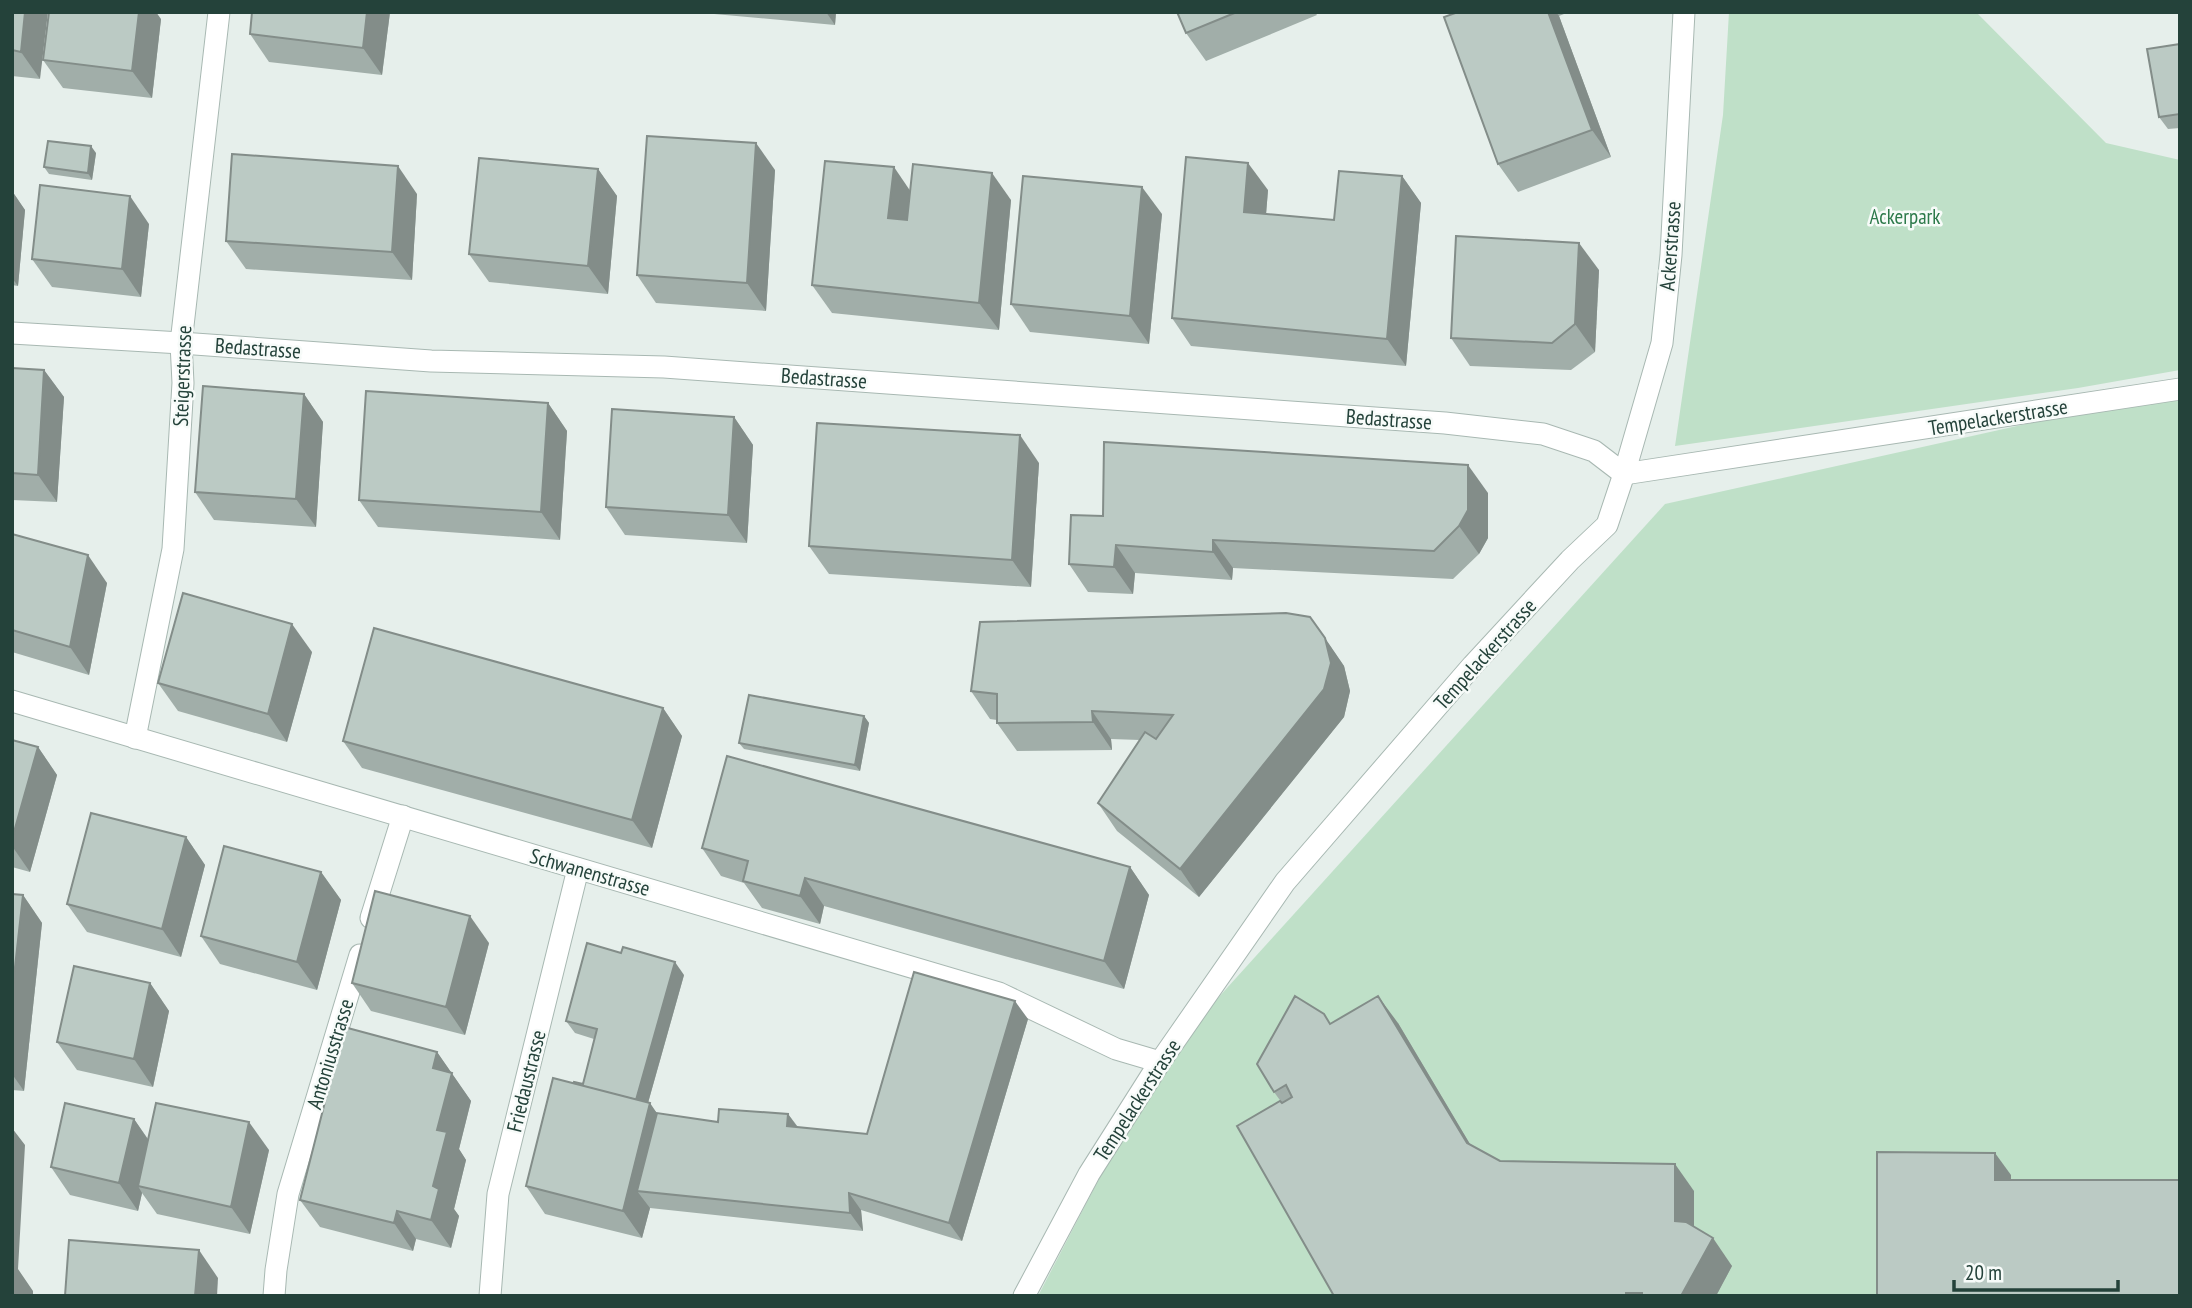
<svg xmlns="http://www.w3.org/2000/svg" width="2192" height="1308" viewBox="0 0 2192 1308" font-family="'PT Sans Narrow',sans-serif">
<rect width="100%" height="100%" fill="#e6efeb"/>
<g fill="#bfe0c8">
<polygon points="1729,12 1976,12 2106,143 2180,160 2180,370 2078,388 1675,446 1723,115"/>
<polygon points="2180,390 2180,1296 1038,1296 1160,1062 1665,504"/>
</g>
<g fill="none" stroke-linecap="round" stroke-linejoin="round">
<g stroke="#a8b8b2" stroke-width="23">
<g id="minor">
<polyline points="12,333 181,343 431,361 664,367 1445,423 1543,434 1594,451 1624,474"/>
<polyline points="1624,474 2180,389"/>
<polyline points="12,701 999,993 1116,1049 1160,1062"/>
<polyline points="135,738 173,549 183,383 181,343 219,12"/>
<polyline points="371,918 403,816"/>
<polyline points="274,1296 276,1270 288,1194 360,955"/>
<polyline points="490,1296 498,1194 578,869"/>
<polyline points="1024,1296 1089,1174 1160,1062 1285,882 1473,665 1570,560 1607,525 1624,474 1662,343 1671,255 1684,12"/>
</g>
</g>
<use href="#minor" stroke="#fff" stroke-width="21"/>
</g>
<g fill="#a1aea9">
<polygon points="12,12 40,79 12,76"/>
<polygon points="390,12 382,75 269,62 250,34"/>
<polygon points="692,12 836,12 835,25"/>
<polygon points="1177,12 1315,12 1317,15 1206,61 1186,33"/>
<polygon points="1458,12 1569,12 1559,16 1611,157 1518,192 1498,164"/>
<polygon points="161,19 152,98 63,88 43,60"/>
<polygon points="2180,44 2180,128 2168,129 2159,117"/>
<polygon points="96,153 92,180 49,174 44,167"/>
<polygon points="598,169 617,196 608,294 489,282 469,254"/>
<polygon points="775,170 766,311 656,303 637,275"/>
<polygon points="1402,176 1421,203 1406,366 1191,346 1172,318 1268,190 1266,214 1334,220"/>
<polygon points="12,191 25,210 18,286 12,285"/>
<polygon points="910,191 1011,200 999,330 832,313 812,285"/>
<polygon points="417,194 412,280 246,269 226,241"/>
<polygon points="1162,214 1149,344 1030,332 1011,304"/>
<polygon points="149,224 141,297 52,287 32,259"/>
<polygon points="1599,270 1595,352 1571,370 1470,366 1451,338"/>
<polygon points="12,368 44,370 64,397 57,502 12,500"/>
<polygon points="304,394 323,422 316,527 214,520 195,492"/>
<polygon points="548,403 567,431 560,540 378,527 359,500"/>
<polygon points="734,417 753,445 747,543 625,535 606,507"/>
<polygon points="1039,463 1031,587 829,574 809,546"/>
<polygon points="1488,493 1488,538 1479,554 1453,579 1233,568 1232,580 1135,573 1133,594 1088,592 1069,564 1103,516"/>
<polygon points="12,534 107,583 89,675 12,652"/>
<polygon points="1310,617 1344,666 1350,691 1344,717 1199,897 1117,831 1098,803 1140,740 1111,739 1112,750 1017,751 997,723 997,720 990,719 971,691"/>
<polygon points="312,652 287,742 178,711 158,683"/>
<polygon points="663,708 682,736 652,848 362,768 343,741"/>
<polygon points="864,716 869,723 860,771 744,749 739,743"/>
<polygon points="12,740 38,747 57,775 30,872 12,867"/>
<polygon points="186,837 205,865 181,957 87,932 67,904"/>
<polygon points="702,848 1130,867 1149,895 1124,989 824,906 820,924 762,908 744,883 721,876"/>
<polygon points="321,872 341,900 317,990 220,964 201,936"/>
<polygon points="12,894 23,895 42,923 24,1091 12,1090"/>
<polygon points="489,943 465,1035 371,1011 352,983"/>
<polygon points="684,975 648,1103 657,1113 718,1122 788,1114 798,1127 867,1134 1028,1019 962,1241 861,1210 863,1231 650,1208 642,1238 545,1214 526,1186 583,1084 594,1039 575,1033 566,1021"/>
<polygon points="150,983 169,1011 153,1087 77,1070 57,1042"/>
<polygon points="1398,1023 1471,1146 1500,1161 1694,1191 1694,1227 1732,1266 1716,1296 1334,1296 1282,1103 1274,1092 1331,1024"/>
<polygon points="437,1052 471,1101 459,1149 466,1160 454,1209 459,1216 451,1248 416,1239 413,1251 320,1227 300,1200"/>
<polygon points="134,1119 148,1139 269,1150 250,1234 157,1214 142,1193 138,1211 70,1195 51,1167"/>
</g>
<g fill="#838d89">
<polygon points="25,12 48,12 40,79 21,52"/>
<polygon points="139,12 156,12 161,19 152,98 132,71"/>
<polygon points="367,12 390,12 382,75 363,48"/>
<polygon points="826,12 836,12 835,25"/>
<polygon points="1548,12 1556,12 1559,16 1611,157 1592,130"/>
<polygon points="756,143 775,170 766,311 747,283"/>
<polygon points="91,146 96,153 92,180 88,173"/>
<polygon points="1248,163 1268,190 1264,239 1244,212"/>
<polygon points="398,166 417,194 412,280 392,252"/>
<polygon points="894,167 913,195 908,245 888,218"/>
<polygon points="598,169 617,196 608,294 588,266"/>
<polygon points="992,173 1011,200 999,330 979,303"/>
<polygon points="1402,176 1421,203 1406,366 1387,339"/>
<polygon points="1142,187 1162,214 1149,344 1130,316"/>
<polygon points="12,191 25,210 18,286 12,278"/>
<polygon points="130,196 149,224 141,297 122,269"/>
<polygon points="1579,243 1599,270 1595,352 1575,324"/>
<polygon points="44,370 64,397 57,502 38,475"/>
<polygon points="304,394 323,422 316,527 296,499"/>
<polygon points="548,403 567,431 560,540 541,512"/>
<polygon points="734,417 753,445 747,543 728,515"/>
<polygon points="1020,435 1039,463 1031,587 1012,560"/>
<polygon points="1468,465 1488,493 1488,538 1479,554 1459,526"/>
<polygon points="1213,540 1233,568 1232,580 1213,552"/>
<polygon points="1116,545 1135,573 1133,594 1114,567"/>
<polygon points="88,555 107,583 89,675 70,647"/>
<polygon points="292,624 312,652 287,742 268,714"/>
<polygon points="1325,638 1344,666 1350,691 1344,717 1199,897 1180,869"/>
<polygon points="663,708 682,736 652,848 632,820"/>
<polygon points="1092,711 1111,739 1112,750 1093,722"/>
<polygon points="864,716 869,723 860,771 855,765"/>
<polygon points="38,747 57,775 30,872 12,846 12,839"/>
<polygon points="186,837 205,865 181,957 162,929"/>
<polygon points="1130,867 1149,895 1124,989 1104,961"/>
<polygon points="321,872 341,900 317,990 297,962"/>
<polygon points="805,878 824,906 820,924 800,896"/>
<polygon points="23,895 42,923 24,1091 12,1074 12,994"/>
<polygon points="470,916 489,943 465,1035 446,1007"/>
<polygon points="675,962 684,975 642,1124 633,1111"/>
<polygon points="150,983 169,1011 153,1087 134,1059"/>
<polygon points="1378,996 1398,1023 1486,1171 1467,1143"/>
<polygon points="1015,1001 1028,1019 962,1241 949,1223"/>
<polygon points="437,1052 471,1101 459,1149 466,1160 454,1209 459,1216 451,1248 431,1220 433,1068"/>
<polygon points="650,1103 669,1131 637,1191 650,1208 642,1238 623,1211"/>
<polygon points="788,1114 801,1132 787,1126"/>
<polygon points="134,1119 153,1147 138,1186 142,1193 138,1211 119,1183"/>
<polygon points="249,1122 269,1150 250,1234 231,1207"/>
<polygon points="12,1128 25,1145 18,1269 33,1291 33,1296 12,1296"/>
<polygon points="1995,1153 2011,1175 2011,1202 1995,1180"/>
<polygon points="1675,1164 1694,1191 1694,1248 1675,1221"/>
<polygon points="849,1193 861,1210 863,1231 850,1213"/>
<polygon points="397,1211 416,1239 413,1251 394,1223"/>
<polygon points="1713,1238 1732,1266 1716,1296 1681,1296"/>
<polygon points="199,1250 218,1278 217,1296 195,1296"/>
</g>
<g fill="#bbcac4" stroke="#838d89" stroke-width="2">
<polygon points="12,12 25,12 21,52 12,50"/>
<polygon points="49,12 139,12 132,71 43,60"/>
<polygon points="252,12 367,12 363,48 250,34"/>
<polygon points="1177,12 1237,12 1186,33"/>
<polygon points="1458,12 1548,12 1592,130 1498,164 1444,17"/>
<polygon points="2180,44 2180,114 2159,117 2147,49"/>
<polygon points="647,136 756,143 747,283 637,275"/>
<polygon points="48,141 91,146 88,173 44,167"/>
<polygon points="232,154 398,166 392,252 226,241"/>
<polygon points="1186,157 1248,163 1244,212 1334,220 1339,171 1402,176 1387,339 1172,318"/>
<polygon points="479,158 598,169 588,266 469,254"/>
<polygon points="825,161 894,167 888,218 907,220 913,164 992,173 979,303 812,285"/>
<polygon points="1023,176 1142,187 1130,316 1011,304"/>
<polygon points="40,185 130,196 122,269 32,259"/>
<polygon points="1456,236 1579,243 1575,324 1552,343 1451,338"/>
<polygon points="12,368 44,370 38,475 12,473"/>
<polygon points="203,386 304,394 296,499 195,492"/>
<polygon points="366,391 548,403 541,512 359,500"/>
<polygon points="612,409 734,417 728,515 606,507"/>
<polygon points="817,423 1020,435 1012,560 809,546"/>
<polygon points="1104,442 1468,465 1468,510 1459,526 1434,551 1213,540 1213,552 1116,545 1114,567 1069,564 1071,515 1103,516"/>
<polygon points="12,534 88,555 70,647 12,630"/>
<polygon points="183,593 292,624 268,714 158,683"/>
<polygon points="1286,613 1310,617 1325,638 1331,663 1324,689 1180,869 1098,803 1145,732 1156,739 1173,715 1092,711 1093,722 997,723 997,694 971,691 980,622"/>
<polygon points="374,628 663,708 632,820 343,741"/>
<polygon points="749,695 864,716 855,765 739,743"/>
<polygon points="12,740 38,747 12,839"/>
<polygon points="727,756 1130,867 1104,961 805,878 800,896 743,881 748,861 702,848"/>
<polygon points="91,813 186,837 162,929 67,904"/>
<polygon points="224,846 321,872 297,962 201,936"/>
<polygon points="375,891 470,916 446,1007 352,983"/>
<polygon points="12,894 23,895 12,994"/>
<polygon points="587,943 621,953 623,947 675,962 636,1100 573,1084 574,1082 583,1084 597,1029 566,1021"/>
<polygon points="74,966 150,983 134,1059 57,1042"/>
<polygon points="914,972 1015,1001 949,1223 849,1193 850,1213 637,1191 657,1113 718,1122 719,1109 788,1114 787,1126 867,1134"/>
<polygon points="1295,996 1324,1014 1330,1024 1378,996 1467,1143 1500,1161 1675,1164 1675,1221 1686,1222 1713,1238 1681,1296 1642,1296 1642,1293 1626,1293 1626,1296 1334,1296 1237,1126 1280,1101 1282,1103 1292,1097 1286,1085 1274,1092 1257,1064"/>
<polygon points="344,1027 437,1052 433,1068 452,1073 437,1130 447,1132 433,1186 439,1189 431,1220 397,1211 394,1223 300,1200"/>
<polygon points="553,1078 650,1103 623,1211 526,1186"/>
<polygon points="65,1103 134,1119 119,1183 51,1167"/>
<polygon points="156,1103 249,1122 231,1207 138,1186"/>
<polygon points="1877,1152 1995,1153 1995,1180 2180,1180 2180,1296 1877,1296"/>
<polygon points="69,1240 199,1250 195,1296 65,1296"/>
<polygon points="12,1263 14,1263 12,1296"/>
</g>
<g text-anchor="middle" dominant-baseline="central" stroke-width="5" stroke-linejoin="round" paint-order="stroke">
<g font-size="21" fill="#2d7a4b" stroke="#f7fbf9">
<text x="1905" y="216">Ackerpark</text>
</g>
<g font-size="21" fill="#24423a" stroke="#f7fbf9">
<text transform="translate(1670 246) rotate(-86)">Ackerstrasse</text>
<text transform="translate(258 348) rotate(4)">Bedastrasse</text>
<text transform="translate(182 376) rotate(-88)">Steigerstrasse</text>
<text transform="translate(824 378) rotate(4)">Bedastrasse</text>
<text transform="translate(1998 417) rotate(-9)">Tempelackerstrasse</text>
<text transform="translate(1389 419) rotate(4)">Bedastrasse</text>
<text transform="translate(1485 654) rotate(-48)">Tempelackerstrasse</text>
<text transform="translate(590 872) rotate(16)">Schwanenstrasse</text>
<text transform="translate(330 1054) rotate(-73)">Antoniusstrasse</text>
<text transform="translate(526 1081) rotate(-76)">Friedaustrasse</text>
<text transform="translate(1137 1100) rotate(-57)">Tempelackerstrasse</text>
</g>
</g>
<rect width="2192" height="1308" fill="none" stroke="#24423a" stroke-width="28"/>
<path d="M1954 1280v10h164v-10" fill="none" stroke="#24423a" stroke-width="3.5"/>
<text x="1965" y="1280" font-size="21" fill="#24423a" stroke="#f7fbf9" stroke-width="5" paint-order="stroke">20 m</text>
</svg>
